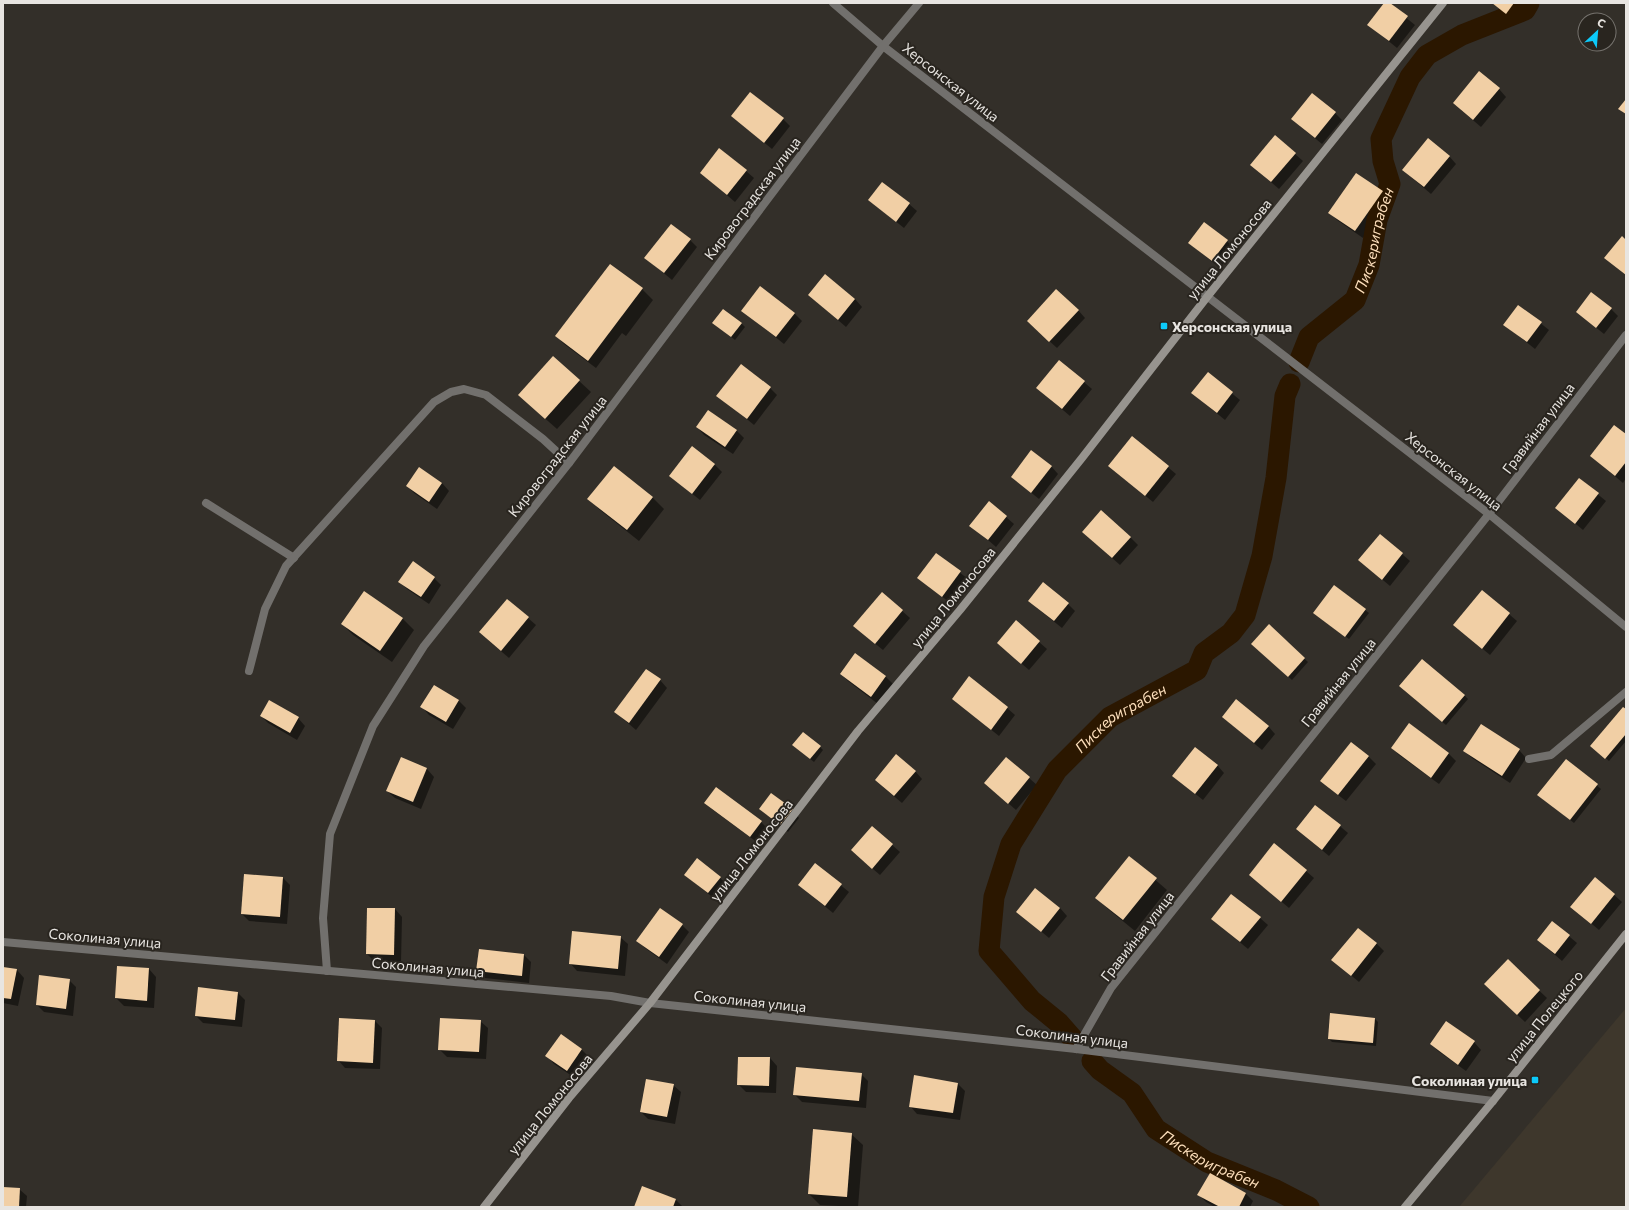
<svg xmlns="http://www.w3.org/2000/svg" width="1629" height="1210" viewBox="0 0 1629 1210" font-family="Commissioner,sans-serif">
<rect width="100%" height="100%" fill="#332f29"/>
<polygon fill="#3e372c" points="1626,1008 1626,1207 1459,1207"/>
<g fill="#0007">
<polygon points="1385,3 1388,3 1415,25 1397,48 1369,25"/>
<polygon points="1492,3 1527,3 1514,21"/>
<polygon points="1499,89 1506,97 1481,127 1461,110"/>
<polygon points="1335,113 1342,120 1322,144 1300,126"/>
<polygon points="732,116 783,119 790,126 772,149"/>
<polygon points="1295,154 1303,161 1279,189 1259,172"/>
<polygon points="1449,156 1456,164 1431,194 1403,170"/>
<polygon points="746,171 754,178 735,202 701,173"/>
<polygon points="1382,192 1389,199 1363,238 1337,220 1330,213"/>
<polygon points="869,200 909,204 917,211 904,228"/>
<polygon points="1204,223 1235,248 1220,268 1189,243"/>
<polygon points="690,240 697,247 672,280 646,258"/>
<polygon points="642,289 653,300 626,336 622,333 596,368 564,344 556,336"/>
<polygon points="809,295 855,299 862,307 846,327"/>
<polygon points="1519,306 1549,330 1535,349 1505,325"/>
<polygon points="1611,309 1618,316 1604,334 1577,312"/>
<polygon points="1078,310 1085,318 1057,348 1035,328"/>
<polygon points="743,311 794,313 802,321 784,344"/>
<polygon points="714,323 741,323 745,327 735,340"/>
<polygon points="553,357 591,392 557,429 531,406"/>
<polygon points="1059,361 1092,389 1070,416 1037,388"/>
<polygon points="1208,374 1240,400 1225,420 1192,393"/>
<polygon points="770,388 777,395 754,425 718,395"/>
<polygon points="697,427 736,430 744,438 733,454 704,435"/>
<polygon points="1626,435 1626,478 1623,483 1591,456"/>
<polygon points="1132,437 1176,474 1153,502 1109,466"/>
<polygon points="715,465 722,472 700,500 670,476"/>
<polygon points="1051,466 1058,474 1039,499 1012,477"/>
<polygon points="614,467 653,498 664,509 639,541 600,510 589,499"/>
<polygon points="1579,479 1606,501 1583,530 1557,508"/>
<polygon points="442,483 449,491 437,509 414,493 407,486"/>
<polygon points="989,502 1014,524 996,547 971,525"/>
<polygon points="1083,532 1130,537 1138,545 1120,565"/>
<polygon points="1380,535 1410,561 1390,586 1359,560"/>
<polygon points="936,554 968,579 950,603 919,578"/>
<polygon points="434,578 441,585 429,604 407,589 400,582"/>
<polygon points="1482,591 1517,621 1490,655 1454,625"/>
<polygon points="364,592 403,619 414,630 392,662 353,635 342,624"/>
<polygon points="882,593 910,618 883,650 862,633"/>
<polygon points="507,600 536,625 509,658 488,640"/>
<polygon points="1068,604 1075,611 1062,628 1037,608"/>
<polygon points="1365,610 1369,613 1349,639 1318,616"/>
<polygon points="1016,622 1047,649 1029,670 1006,650"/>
<polygon points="1269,626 1308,662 1292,680 1252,644"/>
<polygon points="856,654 886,677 893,684 878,704 848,681 841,674"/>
<polygon points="660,680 667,688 636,730 615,712"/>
<polygon points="1404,690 1464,695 1468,699 1446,725"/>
<polygon points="953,699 1007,708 1015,715 999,736"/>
<polygon points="458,700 466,708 453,729 429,715 422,707"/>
<polygon points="1626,710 1626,741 1609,761 1595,749"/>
<polygon points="261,716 298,718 305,726 297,740 268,723"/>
<polygon points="1223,717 1268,726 1275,734 1262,750"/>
<polygon points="1410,724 1449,754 1456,761 1439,784 1399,755 1392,748"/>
<polygon points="793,745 820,747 823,750 814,762"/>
<polygon points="1519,750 1526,758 1510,783 1472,758 1464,751"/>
<polygon points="1368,756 1376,764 1346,801 1329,788"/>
<polygon points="1006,758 1037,785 1016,810 985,783"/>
<polygon points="401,759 427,769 434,777 421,809 395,798 387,791"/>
<polygon points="1566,760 1601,789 1574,823 1542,798"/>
<polygon points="1217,765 1224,773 1203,800 1173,776"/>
<polygon points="915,771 922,779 902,803 883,787"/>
<polygon points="705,803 761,822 768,829 758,843 713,810"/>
<polygon points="1316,806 1348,833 1329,856 1305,836"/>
<polygon points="760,809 792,810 799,818 788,832"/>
<polygon points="872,827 900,852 880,875 859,857"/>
<polygon points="1129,857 1167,890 1135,931 1108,909 1097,898"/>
<polygon points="815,864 849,892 833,913 799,885"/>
<polygon points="1306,871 1314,878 1289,908 1250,875"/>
<polygon points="685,875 720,878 728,885 716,900"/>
<polygon points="283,878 290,885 287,924 249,921 242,914"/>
<polygon points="1595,878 1622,902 1599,930 1572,907"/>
<polygon points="1060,908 1067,916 1049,938 1018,912"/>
<polygon points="395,909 402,917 401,962 374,961 367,954"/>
<polygon points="1260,918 1268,925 1248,949 1212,919"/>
<polygon points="1552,922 1577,943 1562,961 1538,940"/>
<polygon points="682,925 689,932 667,964 645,948 638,941"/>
<polygon points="620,937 628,944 625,976 577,971 570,963"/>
<polygon points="1376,943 1384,951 1359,982 1333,960"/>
<polygon points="480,950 524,955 531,962 529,983 485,978 478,971"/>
<polygon points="1508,961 1547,998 1525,1022 1493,992"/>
<polygon points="3,968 17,970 24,978 18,1006 3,1003"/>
<polygon points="149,969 156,977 154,1008 124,1006 116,998"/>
<polygon points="69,980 76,987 73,1016 44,1012 37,1005"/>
<polygon points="238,993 245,1000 242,1027 203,1023 196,1016"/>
<polygon points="340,1019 375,1021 382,1028 380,1069 345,1068 338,1060"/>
<polygon points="1375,1019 1378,1022 1376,1046 1332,1042 1329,1039"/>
<polygon points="480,1021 488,1028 486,1059 447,1057 439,1049"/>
<polygon points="561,1036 582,1050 589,1057 575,1078 554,1064 547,1056"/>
<polygon points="1474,1042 1481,1050 1466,1071 1438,1051 1431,1044"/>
<polygon points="770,1058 777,1066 776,1093 746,1092 738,1084"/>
<polygon points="861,1074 868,1081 866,1108 802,1102 794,1094"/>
<polygon points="957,1083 965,1091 960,1120 917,1114 910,1106"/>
<polygon points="673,1085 681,1092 675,1124 648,1119 641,1112"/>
<polygon points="851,1134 863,1145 858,1207 820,1205 809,1194"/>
<polygon points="1210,1174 1246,1194 1253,1201 1250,1207 1215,1207 1206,1202 1199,1195"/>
<polygon points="643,1187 676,1200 683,1207 636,1207"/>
<polygon points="3,1188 19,1189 27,1196 26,1207 3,1207"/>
</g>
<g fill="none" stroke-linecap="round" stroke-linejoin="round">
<g stroke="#2b1700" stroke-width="21">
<path id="s1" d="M1299 362 1309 337 1355 300 1369 265 1377 220 1390 184 1383 161 1381 139 1410 77 1427 55 1462 35 1525 10 1529 3"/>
<path id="s2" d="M1073 1039 1059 1023 1032 1001 989 951 994 897 1011 844 1057 770 1110 717 1197 670 1204 653 1231 633 1245 615 1262 556 1276 478 1285 396 1290 384"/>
<path id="s3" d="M1092 1061 1100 1070 1132 1093 1156 1129 1207 1162 1276 1190 1309 1207"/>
</g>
</g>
<g fill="#f1cfa5">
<polygon points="1384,3 1390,3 1408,16 1389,41 1367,25"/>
<polygon points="1492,3 1514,3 1506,14"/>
<polygon points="1479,71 1500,88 1473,120 1453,103"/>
<polygon points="750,92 784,118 764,143 731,116"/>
<polygon points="1312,93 1336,112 1315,138 1291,119"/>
<polygon points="1626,99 1626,114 1618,109"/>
<polygon points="1275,135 1296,153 1271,182 1250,165"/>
<polygon points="1428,138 1450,156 1424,187 1402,170"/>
<polygon points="719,148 747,170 727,195 700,173"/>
<polygon points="1356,173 1383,191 1355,231 1328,213"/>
<polygon points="882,182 910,203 896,222 868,200"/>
<polygon points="1204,222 1228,240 1212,261 1188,243"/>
<polygon points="671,224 691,239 664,273 644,258"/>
<polygon points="1622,236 1626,240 1626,275 1604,258"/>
<polygon points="610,264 643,288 588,361 555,336"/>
<polygon points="825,274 855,299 838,320 808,295"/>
<polygon points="760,286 795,313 776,337 741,311"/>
<polygon points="1056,289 1079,310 1049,342 1027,321"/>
<polygon points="1591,292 1612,308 1596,328 1576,312"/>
<polygon points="1518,305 1542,322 1527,342 1503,325"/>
<polygon points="723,309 742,323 731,337 712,323"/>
<polygon points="553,356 580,380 545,419 518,395"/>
<polygon points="1059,360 1085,381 1062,409 1036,388"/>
<polygon points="741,364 771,387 747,419 716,396"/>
<polygon points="1208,372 1233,392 1217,413 1191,393"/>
<polygon points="708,410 737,430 725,447 696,427"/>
<polygon points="1614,425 1626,434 1626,462 1615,476 1590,456"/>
<polygon points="1132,436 1169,466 1145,496 1108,466"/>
<polygon points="692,446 715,464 692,494 669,476"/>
<polygon points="1031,450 1052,466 1031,493 1011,477"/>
<polygon points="614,466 653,497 627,530 587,499"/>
<polygon points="419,467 442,483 429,502 406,486"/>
<polygon points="1579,478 1599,493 1575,524 1555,508"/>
<polygon points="989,501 1007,516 988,540 969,526"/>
<polygon points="1101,510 1131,537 1112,558 1082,532"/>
<polygon points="1380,534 1403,553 1382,580 1358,560"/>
<polygon points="936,553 961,571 942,597 917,578"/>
<polygon points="413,561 435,577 421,597 398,582"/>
<polygon points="1043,582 1069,603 1054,621 1028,601"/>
<polygon points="1334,585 1366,609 1345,637 1313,613"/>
<polygon points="1482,590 1510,613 1482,649 1453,625"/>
<polygon points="364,591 403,618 380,651 341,624"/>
<polygon points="882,592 903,610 875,644 853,626"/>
<polygon points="507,599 529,617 501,651 479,632"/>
<polygon points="1016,620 1040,641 1021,664 997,643"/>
<polygon points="1269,624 1305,658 1288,677 1251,644"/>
<polygon points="855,653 886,676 871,697 840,674"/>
<polygon points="1422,659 1465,695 1442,722 1399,686"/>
<polygon points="646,669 661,679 629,723 614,712"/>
<polygon points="969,676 1008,707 991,730 952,699"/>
<polygon points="434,685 459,700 446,722 420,707"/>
<polygon points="1236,699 1269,726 1254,743 1222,717"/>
<polygon points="269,700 299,717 290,733 260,716"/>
<polygon points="1623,707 1626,709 1626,734 1605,759 1590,746"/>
<polygon points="1409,723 1449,753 1431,778 1391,748"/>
<polygon points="1481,724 1520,749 1502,776 1463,751"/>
<polygon points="803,732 821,746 810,759 792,745"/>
<polygon points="1351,742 1369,756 1338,795 1320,781"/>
<polygon points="1195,747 1218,765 1195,794 1172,776"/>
<polygon points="896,754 916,771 894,796 875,780"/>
<polygon points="401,757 427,768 413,802 386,791"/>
<polygon points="1006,757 1030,777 1008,804 984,783"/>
<polygon points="1566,759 1598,784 1570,820 1537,795"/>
<polygon points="716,787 762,821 750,837 704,803"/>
<polygon points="771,793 793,809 780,825 759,809"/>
<polygon points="1315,805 1341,825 1322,850 1296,829"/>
<polygon points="872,826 893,844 872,869 851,850"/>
<polygon points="1274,843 1307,870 1281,902 1249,875"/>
<polygon points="1129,856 1157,878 1123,920 1095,898"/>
<polygon points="697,858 721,877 708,893 684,875"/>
<polygon points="815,863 842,884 825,906 798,885"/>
<polygon points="244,874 283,877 280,917 241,914"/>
<polygon points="1595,877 1615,894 1591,924 1570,907"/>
<polygon points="1035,888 1060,908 1041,932 1016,912"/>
<polygon points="1231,894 1261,917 1240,942 1211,919"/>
<polygon points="367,908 395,908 394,955 366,954"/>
<polygon points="660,908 683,924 659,957 636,941"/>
<polygon points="1552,921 1570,935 1555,954 1537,940"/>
<polygon points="1358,928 1377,943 1351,976 1331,960"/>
<polygon points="572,931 621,936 618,969 569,964"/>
<polygon points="479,949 524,954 522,976 476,971"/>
<polygon points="1508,959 1540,990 1517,1015 1484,984"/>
<polygon points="117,966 149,968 147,1001 115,998"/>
<polygon points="3,967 17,969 11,999 3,998"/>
<polygon points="39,975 70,979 66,1009 36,1005"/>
<polygon points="198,987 238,992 235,1020 195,1016"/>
<polygon points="1330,1013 1375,1018 1373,1043 1328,1039"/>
<polygon points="339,1018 375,1020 373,1063 337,1061"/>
<polygon points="440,1018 481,1020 479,1052 438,1050"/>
<polygon points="1446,1021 1475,1041 1458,1065 1430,1044"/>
<polygon points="561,1034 582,1049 567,1071 545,1056"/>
<polygon points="738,1057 770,1057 769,1086 737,1085"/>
<polygon points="796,1067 862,1073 859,1101 793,1095"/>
<polygon points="914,1075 958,1083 953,1113 909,1107"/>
<polygon points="646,1079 674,1084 667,1117 640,1112"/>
<polygon points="813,1129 852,1133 847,1197 808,1194"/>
<polygon points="1210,1173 1246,1193 1239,1207 1220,1207 1197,1195"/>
<polygon points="642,1186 676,1199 673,1207 634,1207"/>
<polygon points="3,1187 20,1188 19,1207 3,1207"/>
</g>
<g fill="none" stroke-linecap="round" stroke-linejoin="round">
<g stroke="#72706d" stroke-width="8">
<polyline points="206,503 294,558"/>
<polyline points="249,671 265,609 286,566 434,402 451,392 464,389 486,395 543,439 569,463"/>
<polyline points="1529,759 1551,755 1626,692"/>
</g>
<g stroke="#72706d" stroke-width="8">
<polyline points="833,3 883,46 1489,514 1626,627"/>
<polyline points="3,942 611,996 650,1003 1076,1049 1493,1101"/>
<polyline points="327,971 323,918 330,834 373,726 424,646 569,463 883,46 919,3"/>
<polyline points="1076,1049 1111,988 1489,514 1626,335"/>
</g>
<g stroke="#97948f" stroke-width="8">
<polyline points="484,1207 569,1098 650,1003 858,731 960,610 1082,458 1207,297 1443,3"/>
<polyline points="1405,1207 1493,1101 1626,934"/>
</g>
</g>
<g fill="#0ccafa" stroke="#29251f" stroke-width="1.5">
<rect x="1160" y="322" width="8" height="8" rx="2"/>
<rect x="1531" y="1076" width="8" height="8" rx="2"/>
</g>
<g text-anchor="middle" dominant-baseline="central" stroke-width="4" stroke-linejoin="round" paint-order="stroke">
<g font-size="14" fill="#e8e5e1" stroke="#29251f">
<text transform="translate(951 82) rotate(38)">Херсонская улица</text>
<text transform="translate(752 198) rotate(-53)">Кировоградская улица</text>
<text transform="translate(1229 249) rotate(-51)">улица Ломоносова</text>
<text transform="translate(1538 428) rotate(-53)">Гравийная улица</text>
<text transform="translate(557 456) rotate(-52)">Кировоградская улица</text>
<text transform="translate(1454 471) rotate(38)">Херсонская улица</text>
<text transform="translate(953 597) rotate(-51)">улица Ломоносова</text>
<text transform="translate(1338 682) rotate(-51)">Гравийная улица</text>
<text transform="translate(751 850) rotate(-52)">улица Ломоносова</text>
<text transform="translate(1137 936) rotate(-52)">Гравийная улица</text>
<text transform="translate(105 938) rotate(5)">Соколиная улица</text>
<text transform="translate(428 967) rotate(5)">Соколиная улица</text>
<text transform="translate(750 1001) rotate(6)">Соколиная улица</text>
<text transform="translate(1544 1016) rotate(-51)">улица Полецкого</text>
<text transform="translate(1072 1036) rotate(7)">Соколиная улица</text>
<text transform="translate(550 1104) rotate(-51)">улица Ломоносова</text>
</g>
<g font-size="14" font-weight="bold" fill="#e8e5e1" stroke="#29251f" text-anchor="start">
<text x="1172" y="326">Херсонская улица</text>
<text x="1527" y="1080" text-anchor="end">Соколиная улица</text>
</g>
<g font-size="15" font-style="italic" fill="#fcdeba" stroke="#29251f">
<text stroke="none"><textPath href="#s1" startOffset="149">Пискериграбен</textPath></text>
<text stroke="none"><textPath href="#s2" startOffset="402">Пискериграбен</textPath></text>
<text stroke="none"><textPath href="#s3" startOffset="157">Пискериграбен</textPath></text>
</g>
</g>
<rect width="1629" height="1210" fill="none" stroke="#e8e5e1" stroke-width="8"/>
<g transform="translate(1597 32) rotate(26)"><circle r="19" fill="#29251f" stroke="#75726d"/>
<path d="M0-3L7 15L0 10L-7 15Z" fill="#0ccafa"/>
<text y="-6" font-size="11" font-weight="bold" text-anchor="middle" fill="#e8e5e1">С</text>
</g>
</svg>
